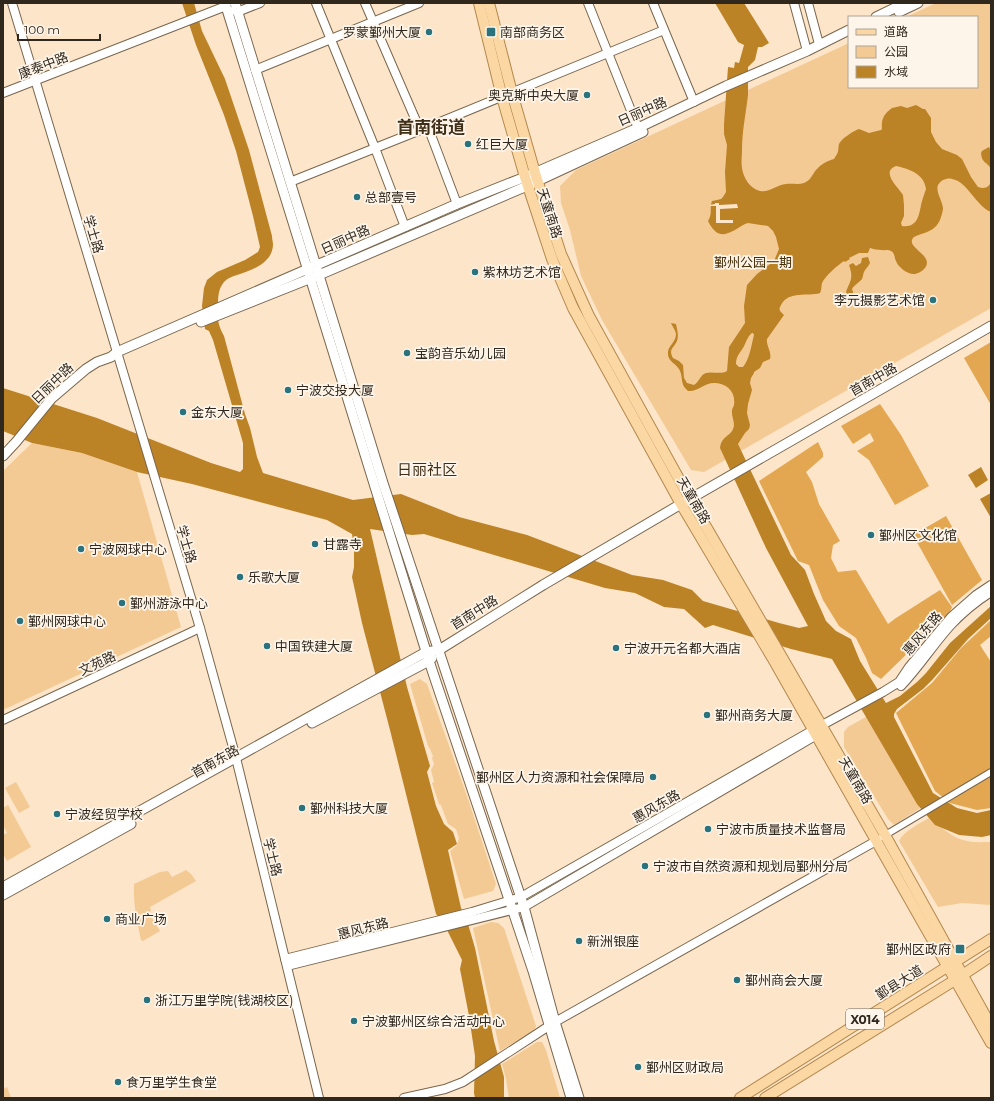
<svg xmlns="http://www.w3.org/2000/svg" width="994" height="1101" viewBox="0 0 994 1101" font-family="Montserrat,'Noto Sans SC',sans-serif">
<rect width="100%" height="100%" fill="#fce5c9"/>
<g fill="#f4ca94">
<polygon points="936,3 991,3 991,308 704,472 691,470 602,320 581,276 570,230 561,203 560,186 576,170 849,43 849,87 977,87 977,17 906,17"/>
<polygon points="32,443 82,453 137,472 181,627 3,710 3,471"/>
<polygon points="420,679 427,684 467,796 496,884 493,891 464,899 450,851 457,845 459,838 456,829 448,824 441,805 439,804 432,783 434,782 431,770 434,764 432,758 433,756 430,749 428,746 410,684"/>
<polygon points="866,717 922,807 894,825 888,819 844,747 844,732 848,727"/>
<polygon points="16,782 30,807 19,813 5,788"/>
<polygon points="8,805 31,847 7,861 3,854 3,835 7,833 3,825 3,808"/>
<path d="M929 818C939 825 951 837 963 840 972 843 982 842 991 842V905L962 903 938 907 899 841C905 830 919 824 929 818Z"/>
<path d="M186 870 191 874 196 881 150 907 151 911 149 913 160 931 143 941 141 940C137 921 133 904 134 884L160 872 168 871 172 877Z"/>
<polygon points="491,922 498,923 504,928 536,1026 534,1031 500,1051 473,928"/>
<polygon points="537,1042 542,1042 546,1050 560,1098 509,1098 506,1079 502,1064"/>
<polygon points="7,1087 11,1098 3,1098 3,1089"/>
</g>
<g fill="#e3a751">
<polygon points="991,342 991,405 964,358"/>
<polygon points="880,404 901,435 929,486 895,505 869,460 857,451 874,441 870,433 853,444 841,426"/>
<polygon points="818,442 823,453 823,457 806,472 812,482 819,504 840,541 833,545 831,558 838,572 856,570 888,624 896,618 940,590 952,607 950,612 881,679 872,673 866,658 856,638 839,626 823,600 809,565 798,561 759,481"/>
<polygon points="946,516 982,580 952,605 913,535"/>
<polygon points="991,620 991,636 980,645 991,662 991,808 977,810 950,803 935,791 896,713 932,683 961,648"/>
</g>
<g fill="#bc8226" fill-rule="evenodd">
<path d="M182 3H194L202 31 225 79 249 150 272 236C272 239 273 242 273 245 272 264 251 270 237 275 231 277 225 279 222 285 218 291 218 299 218 306 218 321 217 323 224 336L245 414 250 428 257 457 263 473 353 500 401 494 459 517 527 535 632 575 663 580 692 590 703 601 779 623 799 628 808 626 766 548 720 448C722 435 730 437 733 429 736 423 731 417 732 410 732 409 734 406 734 405 736 391 726 383 714 383 704 383 698 392 688 391 679 384 684 377 679 369 675 363 668 361 668 354 667 346 676 343 676 334 676 331 672 326 671 323L676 324C677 329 679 335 677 341 674 348 668 349 673 358L679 361 683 365 684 378 687 383 694 385C699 382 700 375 706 373 713 371 720 375 727 371L729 347 745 323 744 306 747 285 757 274 774 261 779 249 776 237 773 231 768 226 748 223 745 224C729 233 719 243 708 221 713 212 709 210 712 201L717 200 721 199 723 197 726 192 725 172 727 145 724 134V124L728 67 734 68 735 62 739 63 744 45 738 42 715 3H744L769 43 762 47H758L755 60 748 67C748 76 748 85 748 95 746 113 742 131 742 150 742 155 741 162 742 168 743 177 750 189 760 191 769 193 776 185 786 184 792 183 798 185 804 183 811 180 812 175 816 170 821 164 827 161 834 159 835 157 836 156 837 154 839 151 838 147 839 144 841 139 853 131 859 129L869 133 881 130 882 129C881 119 884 114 892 108L901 106 907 108 916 105 923 109H925L931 118V132L936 142 942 149 957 155 962 159 971 177 978 187C985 189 988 188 991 182V212C977 207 967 181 952 179 949 178 946 179 943 180 931 187 942 198 943 208 943 210 942 214 941 217 936 236 914 232 912 240 909 249 937 257 923 270 921 272 918 273 915 274 908 275 898 267 896 261 894 257 895 253 891 251 888 249 885 251 882 250 878 250 873 249 870 248L868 253H859L849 258 850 259 845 262 844 261C838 265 825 276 822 283 821 287 822 289 820 293 808 297 789 290 781 305 778 310 780 311 784 315L767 339C766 346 772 352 770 359L763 362 760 368 754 372V373L751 378 750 383 752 390 748 404 747 413 750 425 749 429 745 433 738 444 791 555 805 570 814 594 826 621 836 631 851 639 860 661 886 703 900 696 917 682 926 673 950 643 991 606V618L968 639 933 679 923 689 897 709 894 714V717L933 793 957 808 977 813 991 810V835L982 837 959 835 935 825 917 804 832 659 791 649 713 625 705 628 684 609 664 607 635 593 605 588 424 534 412 535 370 529 407 687 430 766 427 772 436 806 444 824 453 832 457 844 448 850 461 908 468 924 475 948 494 1041 504 1077V1098H475L474 1093 475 1056 469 1016 460 969 462 960 444 924 436 914 390 730 362 623 352 577 354 567V548L352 534 327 520 192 484 137 472 82 453 32 443 3 431V388L97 418 211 463 240 472 243 469V443L213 340 209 331 205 329 202 306 204 288 207 280 217 272 245 260 258 252 260 247 253 216 236 151 224 115 196 45ZM896 166C910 169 924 174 926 189 924 195 922 200 921 205 919 216 917 228 902 226L901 223 904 216V205L903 195C899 188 880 172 896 166ZM752 333H753L754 335C751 346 750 358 743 367H739L736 364C736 354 742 352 745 344 747 340 748 336 752 333Z"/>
<path d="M989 147 991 151V169C987 161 982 164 981 153L982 151Z"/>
<path d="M868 257 870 263C868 267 865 269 864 272 863 274 863 277 862 279 859 283 855 284 852 289L854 295 858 298V299L855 300C852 296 848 297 846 292 850 281 854 279 849 265L853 263 856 266 861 263 862 258Z"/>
<polygon points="981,467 988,480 976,488 968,475"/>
<polygon points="991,493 991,518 980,499"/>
</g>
<polygon fill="#fce5c9" points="715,203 719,203 719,205 737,204 738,208 720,209 720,220 733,220 733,223 716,223 716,206 710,206 710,205 715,204"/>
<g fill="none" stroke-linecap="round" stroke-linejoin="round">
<g stroke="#79664d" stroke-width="8">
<polyline id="minor" points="882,837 991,772"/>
</g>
<g stroke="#79664d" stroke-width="10">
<g id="tertiary">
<polyline points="12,3 200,628 236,758 319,1098"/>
<polyline points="316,3 375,148 405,227"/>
<polyline points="365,3 420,130"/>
<polyline points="588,3 638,128"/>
<polyline points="653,3 694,102"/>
<polyline points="794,3 807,51"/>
<polyline points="808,3 819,44"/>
<polyline points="234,10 237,12 260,3"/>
<polyline points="255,70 419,3"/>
<polyline points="3,93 226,6 227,3"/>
<polyline points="428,127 457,204"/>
<polyline points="290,182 428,127 664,30"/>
<path d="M901 686C919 667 933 645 950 626 962 613 977 601 991 592"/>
<polyline points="3,720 200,628"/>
<polyline points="285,959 472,912 521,897 813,730 883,692 899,682 909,667 951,617 976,595 991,585"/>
<polyline points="287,966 524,907 820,733"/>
<polyline points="404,1098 445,1089 463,1082 555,1022 876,841"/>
</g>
</g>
<g stroke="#79664d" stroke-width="11">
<g id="secondary">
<polyline points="225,3 429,661 533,971 571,1098"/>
<polyline points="235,3 383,483 524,907 555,1022 579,1098"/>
<polyline points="899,12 918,3"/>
<polyline points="876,17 905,3"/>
<polyline points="201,322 319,275 527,186 643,132"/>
<polyline points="3,456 16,442 52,398 86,369 97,362 111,357 117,352 457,204 525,177 638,128 726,86 807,51 849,30"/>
<polyline points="312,723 412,670 429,661 432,658"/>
<polyline points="3,887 426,652 439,650 543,585 681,504 991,326"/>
<polyline points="3,895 131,824"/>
</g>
</g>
<g stroke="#b3884d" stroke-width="12">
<g id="primary">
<polyline points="479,3 502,97 525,177 552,259 573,308 681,504 773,659 991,1043"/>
<polyline points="489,3 512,93 535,173 561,254 589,316 690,499 885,835 991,1026"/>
<polyline points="740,1098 991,939"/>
<polyline points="765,1098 955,980 991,956"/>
</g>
</g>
<use href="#minor" stroke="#fff" stroke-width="6"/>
<use href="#tertiary" stroke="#fff" stroke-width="8"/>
<use href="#secondary" stroke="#fff" stroke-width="9"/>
<use href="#primary" stroke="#fbd7a4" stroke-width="10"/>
</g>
<g fill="#2a737c" stroke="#fef5ea" stroke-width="1.5">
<circle cx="429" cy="32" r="4"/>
<rect x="486" y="27" width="10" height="10" rx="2"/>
<circle cx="587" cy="95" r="4"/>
<circle cx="468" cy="144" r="4"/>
<circle cx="357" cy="197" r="4"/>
<circle cx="475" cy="272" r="4"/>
<circle cx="933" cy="300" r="4"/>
<circle cx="407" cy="353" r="4"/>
<circle cx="288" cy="390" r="4"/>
<circle cx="183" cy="412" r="4"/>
<circle cx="871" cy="535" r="4"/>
<circle cx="315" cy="544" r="4"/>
<circle cx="81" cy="549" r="4"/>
<circle cx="240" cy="577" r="4"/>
<circle cx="122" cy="603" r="4"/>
<circle cx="20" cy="621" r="4"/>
<circle cx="267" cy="646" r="4"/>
<circle cx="616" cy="648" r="4"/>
<circle cx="707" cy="715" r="4"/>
<circle cx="653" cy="777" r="4"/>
<circle cx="302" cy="808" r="4"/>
<circle cx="57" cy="814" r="4"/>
<circle cx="708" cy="829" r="4"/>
<circle cx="645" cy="866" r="4"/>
<circle cx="107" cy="919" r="4"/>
<circle cx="579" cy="941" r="4"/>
<rect x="955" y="944" width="10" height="10" rx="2"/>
<circle cx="737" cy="980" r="4"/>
<circle cx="147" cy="1000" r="4"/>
<circle cx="354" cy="1021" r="4"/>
<circle cx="638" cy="1067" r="4"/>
<circle cx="118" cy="1082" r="4"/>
</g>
<g text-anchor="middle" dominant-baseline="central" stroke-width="3.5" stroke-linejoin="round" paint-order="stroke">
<rect fill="#fef5ea" stroke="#6e665a" stroke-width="1" x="846" y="1009" width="38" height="20" rx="3"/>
<g font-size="12" font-weight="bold" fill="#30281d">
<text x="865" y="1019">X014</text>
</g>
<g font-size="13" fill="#30281d" stroke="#fef5ea" text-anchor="start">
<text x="421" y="32" text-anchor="end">罗蒙鄞州大厦</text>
<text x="500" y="32">南部商务区</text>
<text x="579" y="95" text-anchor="end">奥克斯中央大厦</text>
<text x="476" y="144">红巨大厦</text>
<text x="365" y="197">总部壹号</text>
<text x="483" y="272">紫林坊艺术馆</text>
<text x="925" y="300" text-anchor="end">李元摄影艺术馆</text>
<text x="415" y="353">宝韵音乐幼儿园</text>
<text x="296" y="390">宁波交投大厦</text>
<text x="191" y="412">金东大厦</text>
<text x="879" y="535">鄞州区文化馆</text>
<text x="323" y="544">甘露寺</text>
<text x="89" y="549">宁波网球中心</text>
<text x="248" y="577">乐歌大厦</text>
<text x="130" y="603">鄞州游泳中心</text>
<text x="28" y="621">鄞州网球中心</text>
<text x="275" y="646">中国铁建大厦</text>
<text x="624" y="648">宁波开元名都大酒店</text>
<text x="715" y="715">鄞州商务大厦</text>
<text x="645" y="777" text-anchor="end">鄞州区人力资源和社会保障局</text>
<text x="310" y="808">鄞州科技大厦</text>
<text x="65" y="814">宁波经贸学校</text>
<text x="716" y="829">宁波市质量技术监督局</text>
<text x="653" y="866">宁波市自然资源和规划局鄞州分局</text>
<text x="115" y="919">商业广场</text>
<text x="587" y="941">新洲银座</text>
<text x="951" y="949" text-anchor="end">鄞州区政府</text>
<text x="745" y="980">鄞州商会大厦</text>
<text x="155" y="1000">浙江万里学院(钱湖校区)</text>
<text x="362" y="1021">宁波鄞州区综合活动中心</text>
<text x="646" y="1067">鄞州区财政局</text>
<text x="126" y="1082">食万里学生食堂</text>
</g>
<g font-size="13" fill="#30281d" stroke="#fef5ea">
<text transform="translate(43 65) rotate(-21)">康泰中路</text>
<text transform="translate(642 111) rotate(-24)">日丽中路</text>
<text transform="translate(550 213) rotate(72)">天童南路</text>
<text transform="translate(94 234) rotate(73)">学士路</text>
<text transform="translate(345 239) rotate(-24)">日丽中路</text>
<text transform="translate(873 379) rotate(-30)">首南中路</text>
<text transform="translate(52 383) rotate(-44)">日丽中路</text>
<text transform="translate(694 500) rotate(60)">天童南路</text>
<text transform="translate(187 544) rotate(73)">学士路</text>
<text transform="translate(474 612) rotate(-32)">首南中路</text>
<text transform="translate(922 633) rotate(-50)">惠风东路</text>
<text transform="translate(97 663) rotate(-25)">文苑路</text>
<text transform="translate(215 761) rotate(-29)">首南东路</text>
<text transform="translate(856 780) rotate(60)">天童南路</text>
<text transform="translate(656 806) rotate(-30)">惠风东路</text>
<text transform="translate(273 857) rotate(76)">学士路</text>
<text transform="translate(363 928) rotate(-14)">惠风东路</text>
<text transform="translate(899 982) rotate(-32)">鄞县大道</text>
</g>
<g font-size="13" fill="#442c05" stroke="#fef5ea">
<text x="753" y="262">鄞州公园一期</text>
</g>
<g font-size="15" fill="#402f18" stroke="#fef5ea">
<text x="427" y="469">日丽社区</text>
</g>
<g font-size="17" font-weight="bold" fill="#402f18" stroke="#fef5ea">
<text x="431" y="127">首南街道</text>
</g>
</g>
<rect width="994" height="1101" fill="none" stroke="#30281d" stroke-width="8"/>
<rect x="848" y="16" width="130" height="72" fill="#fef5ea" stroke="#aca398"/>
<rect x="856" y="29" width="20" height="6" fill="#fbd7a4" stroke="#aca398"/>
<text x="884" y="36" font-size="12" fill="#30281d">道路</text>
<rect x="856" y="46" width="20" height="12" fill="#f4ca94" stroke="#aca398"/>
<text x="884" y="56" font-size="12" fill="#30281d">公园</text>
<rect x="856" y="66" width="20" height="12" fill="#bc8226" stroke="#aca398"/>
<text x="884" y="76" font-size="12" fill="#30281d">水域</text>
<path d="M18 34v6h82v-6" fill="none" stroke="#30281d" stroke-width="2"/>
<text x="24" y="34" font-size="12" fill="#30281d" stroke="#fef5ea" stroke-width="3" paint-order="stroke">100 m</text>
</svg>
